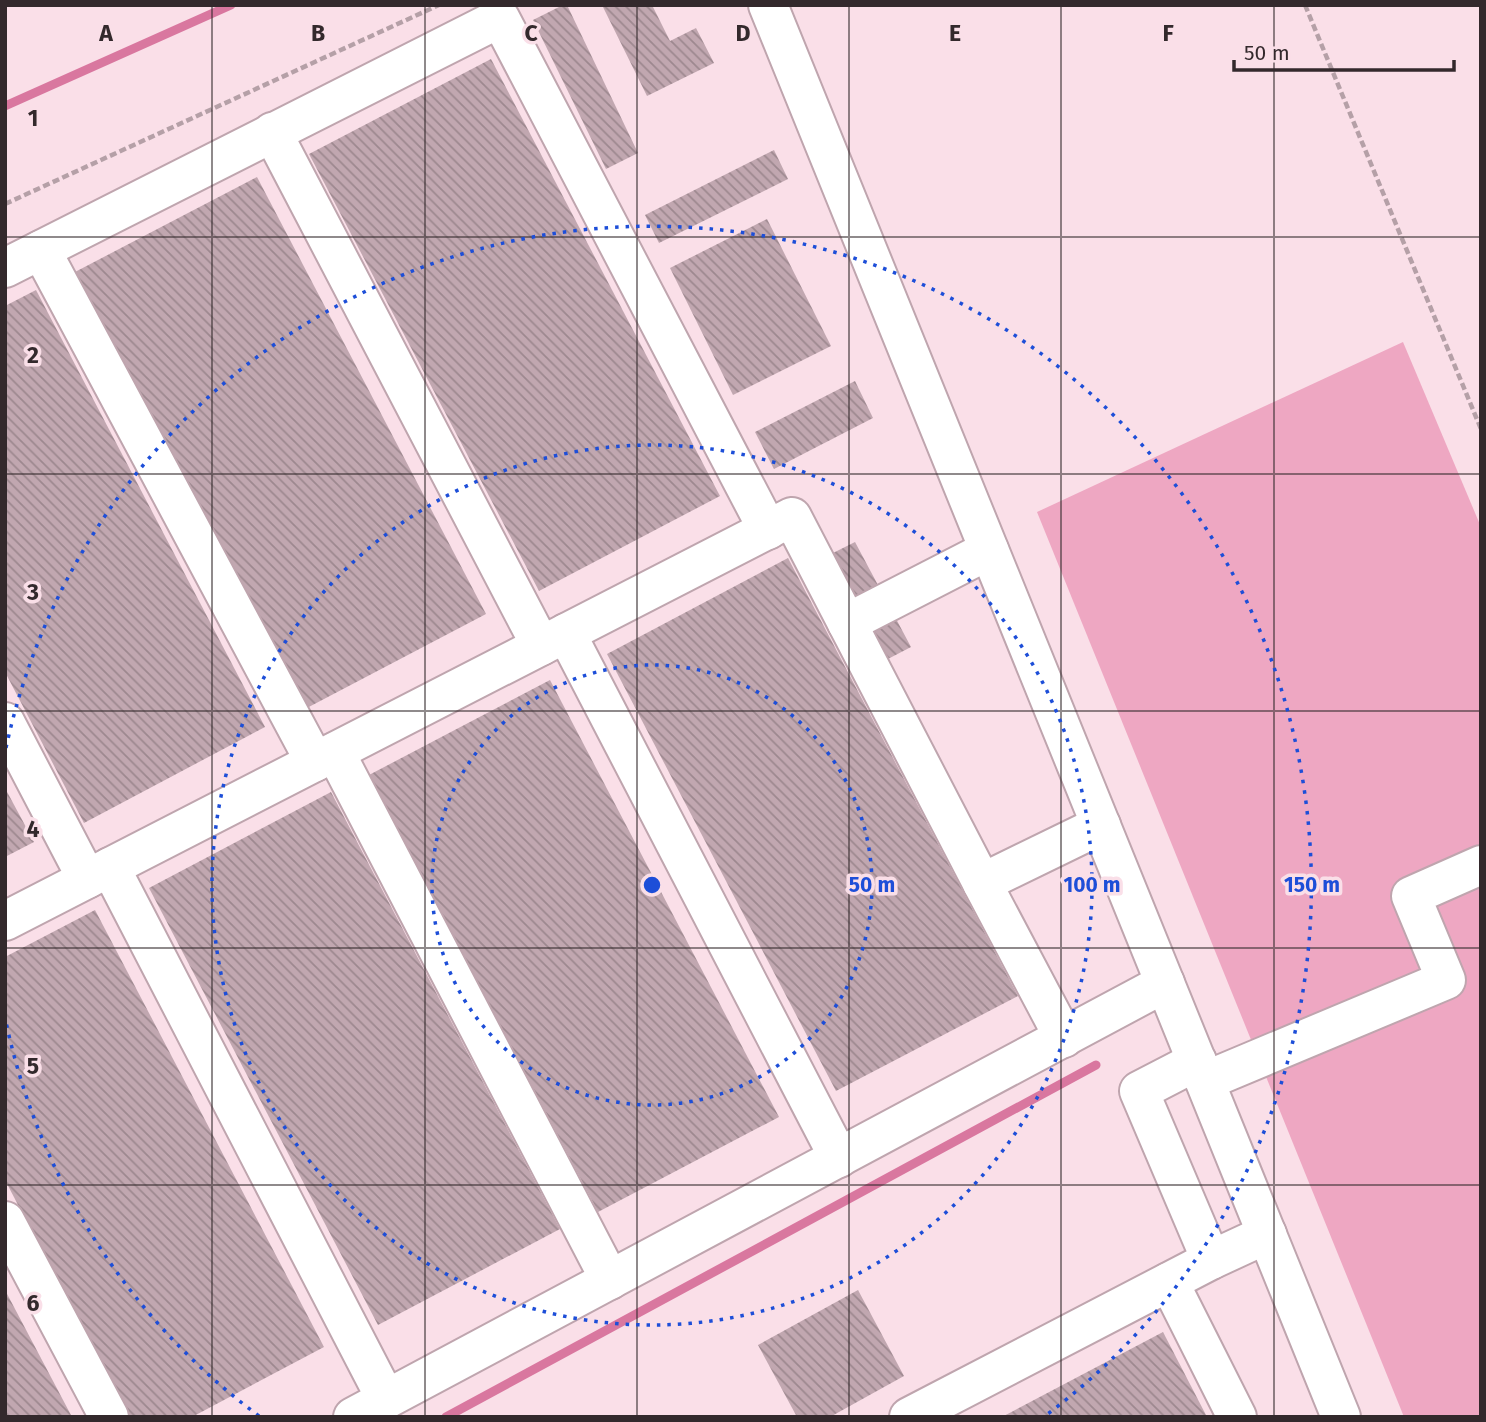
<svg xmlns="http://www.w3.org/2000/svg" width="1486" height="1422" viewBox="0 0 1486 1422" font-family="'Fira Sans',sans-serif">
<defs>
<pattern id="building-back-hatch" width="6" height="6" patternUnits="userSpaceOnUse" patternTransform="scale(1.75)"><rect width="6" height="6" fill="#c1a7b0"/><path d="M-1 5l2 2M0 0l6 6M5-1l2 2" fill="none" stroke="#9d888f"/></pattern>
</defs>
<rect width="100%" height="100%" fill="#fadfe8"/>
<polygon fill="#eea7c2" points="1403,342 1481,527 1481,1417 1404,1417 1037,512"/>
<g fill="none" stroke-linecap="round" stroke-linejoin="round">
<g stroke="#d9779f" stroke-width="9">
<polyline points="5,106 231,5"/>
<polyline points="446,1417 1096,1065"/>
</g>
</g>
<g fill="url(#building-back-hatch)">
<polygon points="563,5 567,5 638,153 606,169 533,20"/>
<polygon points="602,5 652,5 670,41 696,28 714,63 647,96"/>
<polygon points="491,59 720,496 539,591 309,154"/>
<polygon points="774,150 788,179 659,243 645,215"/>
<polygon points="257,177 486,614 305,709 75,272"/>
<polygon points="767,219 831,346 733,395 670,268"/>
<polygon points="36,290 265,727 84,823 5,672 5,306"/>
<polygon points="855,381 873,418 774,469 755,432"/>
<polygon points="855,542 911,647 886,660 829,555"/>
<polygon points="788,558 1018,996 836,1091 607,654"/>
<polygon points="550,680 779,1117 598,1212 369,775"/>
<polygon points="5,788 34,842 5,857"/>
<polygon points="331,792 560,1229 378,1325 149,888"/>
<polygon points="95,910 324,1347 192,1417 129,1417 5,1180 5,957"/>
<polygon points="5,1290 72,1417 5,1417"/>
<polygon points="858,1290 904,1376 830,1417 797,1417 758,1345"/>
<polygon points="1163,1332 1207,1417 1002,1417"/>
</g>
<g fill="none" stroke-linecap="round" stroke-linejoin="round">
<g stroke="#bfa5ae" stroke-width="42">
<g id="minor">
<polyline points="768,5 1341,1417"/>
<polyline points="272,132 541,646"/>
<polyline points="41,250 315,762"/>
<polyline points="5,268 500,18 768,530"/>
<polyline points="847,623 989,550"/>
<polyline points="566,633 839,1158"/>
<polyline points="5,722 87,879"/>
<polyline points="335,752 610,1280"/>
<polyline points="110,867 386,1399"/>
<polyline points="982,883 1064,1038"/>
<polyline points="5,921 792,517 982,883 1101,825"/>
<polyline points="1197,1061 1139,1091 1211,1260"/>
<polyline points="1205,1081 1446,980 1411,896 1481,865"/>
<polyline points="5,1221 109,1417"/>
<polyline points="1169,1282 1237,1417"/>
<polyline points="353,1417 1165,983"/>
<polyline points="909,1417 1211,1260 1267,1234"/>
</g>
</g>
<g stroke="#b5a0a7" stroke-width="4.5" stroke-dasharray="7 3.5" stroke-linecap="butt">
<polyline points="1305,5 1481,429"/>
<polyline points="5,204 439,5"/>
</g>
<use href="#minor" stroke="#fff" stroke-width="38"/>
</g>
<path fill="none" stroke="#33292c" stroke-width="2" stroke-opacity="0.55" d="M212 5V1417M425 5V1417M637 5V1417M849 5V1417M1061 5V1417M1274 5V1417M5 237H1481M5 474H1481M5 711H1481M5 948H1481M5 1185H1481"/>
<g fill="none" stroke="#1d4ed8" stroke-width="3.5" stroke-dasharray="3.5 7">
<circle cx="652" cy="885" r="220"/>
<circle cx="652" cy="885" r="440"/>
<path d="M259 1416A660 660 0 0 1 6 1022M6 748A660 660 0 1 1 1045 1416"/>
</g>
<g font-size="23" text-anchor="middle" font-weight="bold" fill="#33292c" stroke="#fadfe8" stroke-width="7" stroke-linejoin="round" paint-order="stroke">
<text x="106" y="41">A</text>
<text x="318" y="41">B</text>
<text x="531" y="41">C</text>
<text x="743" y="41">D</text>
<text x="955" y="41">E</text>
<text x="1168" y="41">F</text>
<text x="33" y="126">1</text>
<text x="33" y="363">2</text>
<text x="33" y="600">3</text>
<text x="33" y="837">4</text>
<text x="33" y="1074">5</text>
<text x="33" y="1311">6</text>
</g>
<circle cx="652" cy="885" r="10" fill="#1d4ed8" stroke="#fadfe8" stroke-width="3.5"/>
<g font-size="21" text-anchor="middle" font-weight="bold" fill="#1d4ed8" stroke="#fadfe8" stroke-width="7" stroke-linejoin="round" paint-order="stroke">
<text x="872" y="892">50 m</text>
<text x="1092" y="892">100 m</text>
<text x="1312" y="892">150 m</text>
</g>
<rect width="1486" height="1422" fill="none" stroke="#33292c" stroke-width="14"/>
<path d="M1234 60v10h220v-10" fill="none" stroke="#33292c" stroke-width="3.5"/>
<text x="1244" y="60" font-size="21" fill="#33292c" stroke="#fadfe8" stroke-width="5" paint-order="stroke">50 m</text>
</svg>
